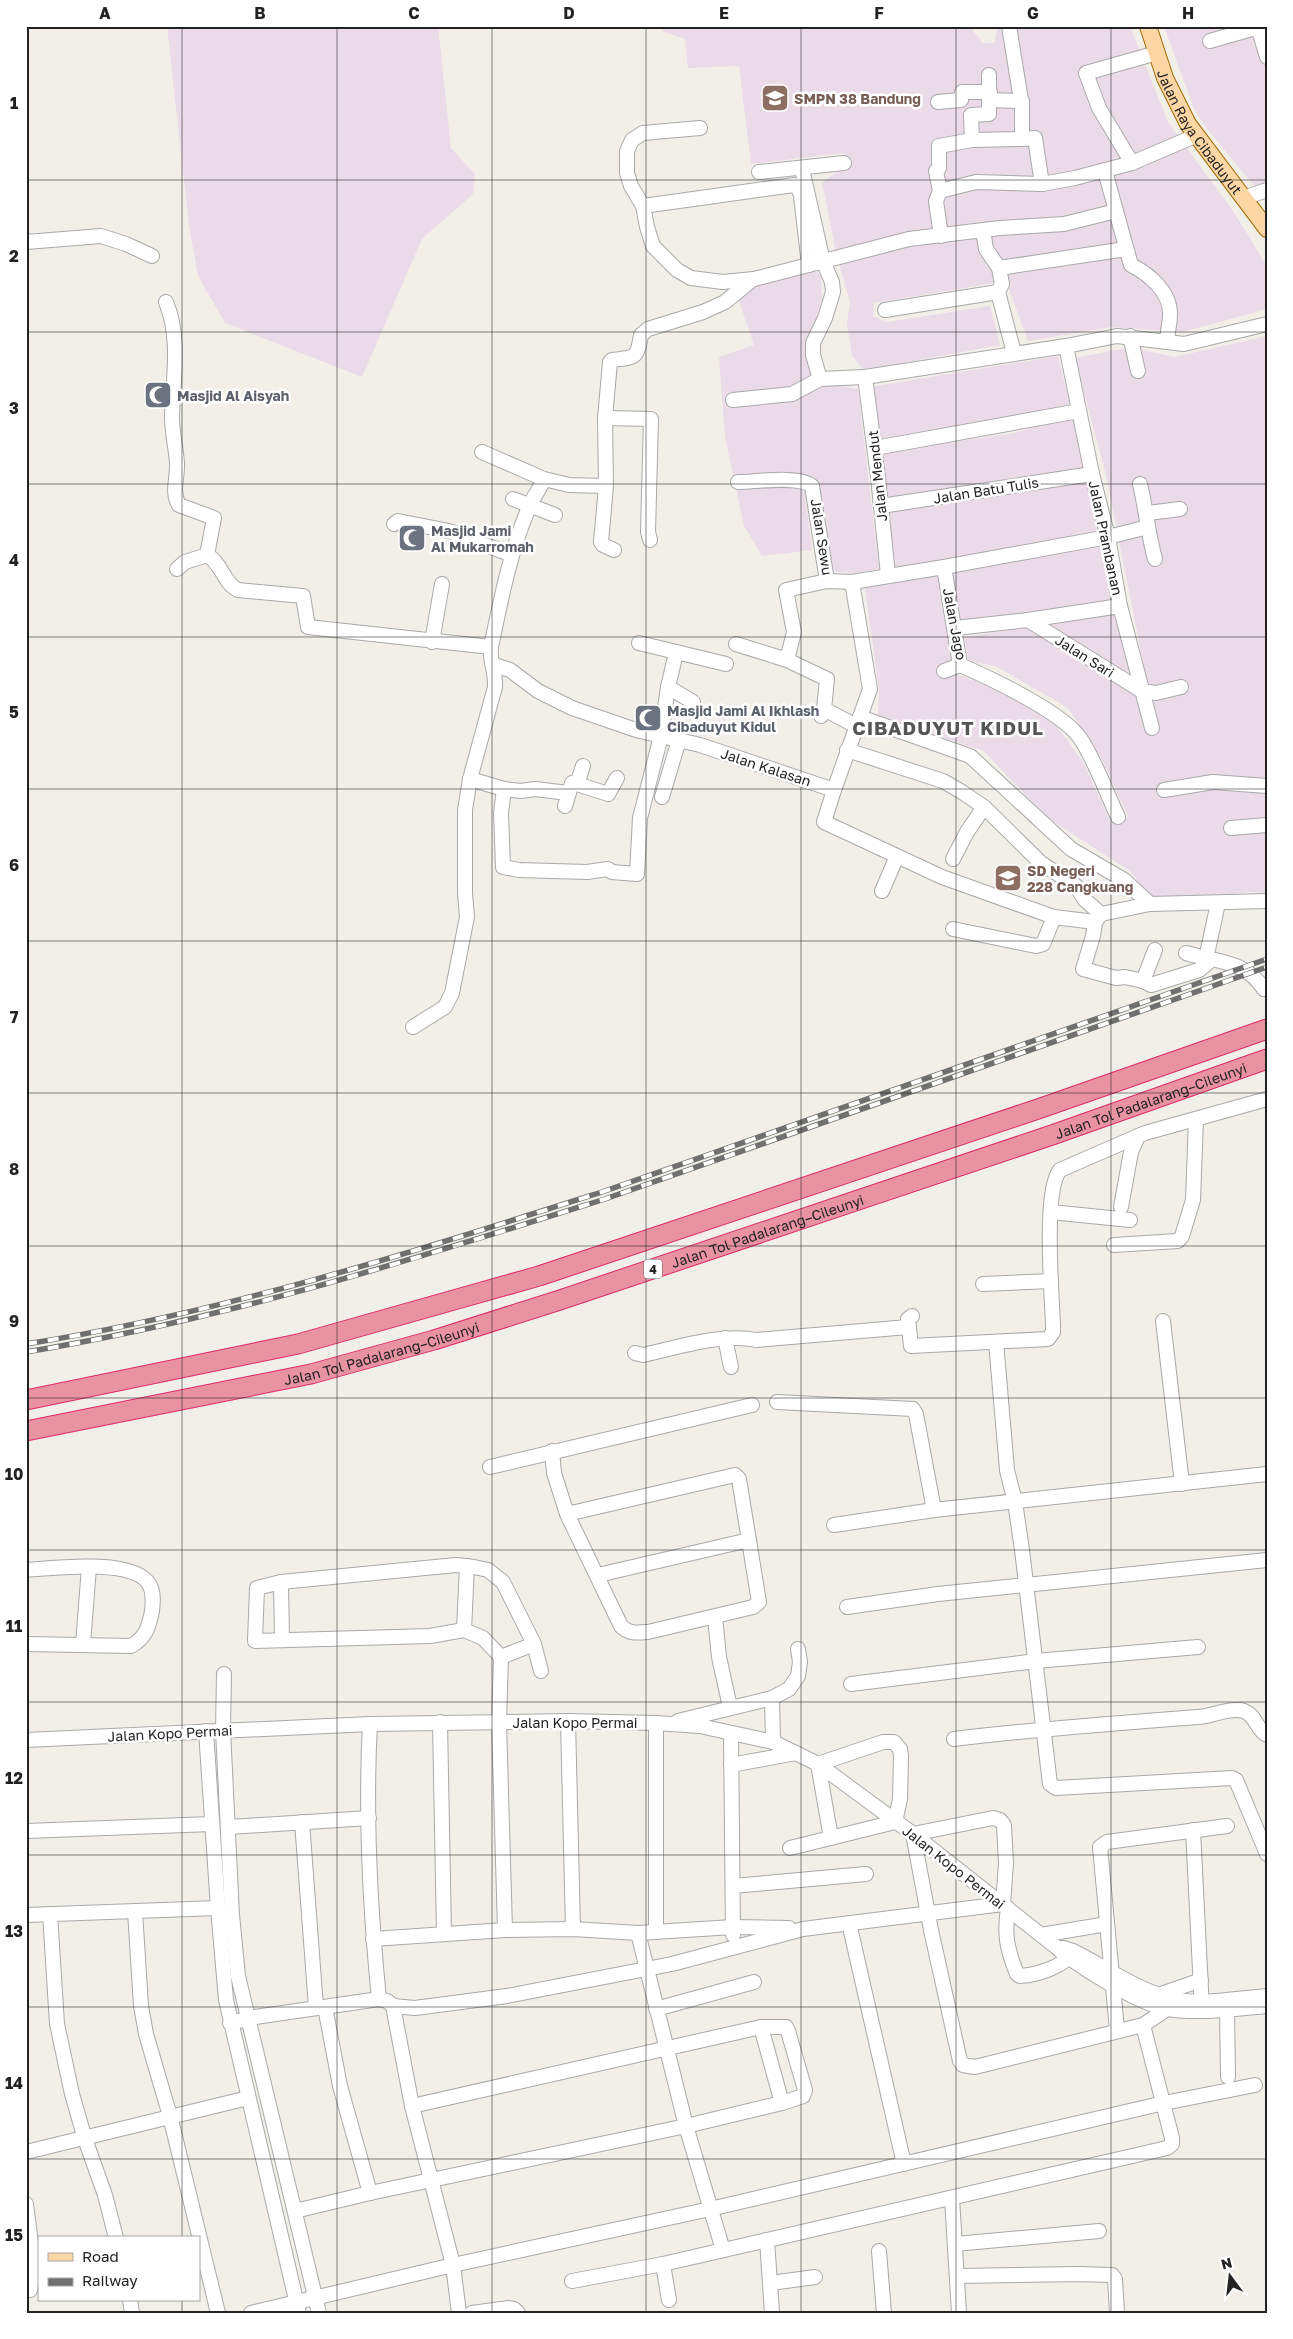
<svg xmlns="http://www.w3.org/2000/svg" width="1293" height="2339" viewBox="0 0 1293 2339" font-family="'Golos Text',sans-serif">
<rect width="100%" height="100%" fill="#f2efe9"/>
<g fill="#ebdbe8">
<polygon points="167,26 438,26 451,148 475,174 473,194 422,239 362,377 225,323 198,276 189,226"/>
<polygon points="662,26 969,26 983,43 994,43 997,29 995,26 1130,26 1168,122 1233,211 1267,266 1267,309 1183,332 1111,327 1028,341 1006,281 874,303 873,316 887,322 990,306 1000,345 864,370 852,356 847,323 850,302 836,253 822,182 852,163 843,153 751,164 739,66 688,68 685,39 662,31"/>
<polygon points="1164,26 1267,26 1267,201 1207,129 1194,109"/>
<polygon points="816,271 821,276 822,298 813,330 819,382 858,389 879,569 855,573 835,572 803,479 812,550 762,556 744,526 725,437 719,357 754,345 736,292 751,285"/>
<polygon points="1267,336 1267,893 1249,892 1155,902 1130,871 1046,817 984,751 878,716 879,690 865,588 939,575 955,674 981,683 1049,715 1083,762 1111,823 1121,823 1128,816 1101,758 1068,708 995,666 968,661 964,637 1116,614 1147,682 1106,475 1075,358 1131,347 1174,357"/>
<polygon points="1058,356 1070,405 1013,421 878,441 870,387"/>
<polygon points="1073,415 1087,470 886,501 878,453 1015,433"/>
<polygon points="1091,480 1102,531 896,569 887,512"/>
<polygon points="1105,542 1117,602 960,622 952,572"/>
</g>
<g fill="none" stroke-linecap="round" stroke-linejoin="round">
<g stroke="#a9a9a9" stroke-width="16">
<g id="minor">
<polyline points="1009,26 1021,100"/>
<polyline points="1258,27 1267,57"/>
<polyline points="1210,41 1262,26"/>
<polyline points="989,100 1022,101 1022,139 1035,138 1042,184"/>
<polyline points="938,102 961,100 962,92 990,92"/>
<path d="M700 128 643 133 632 140 627 151V173L631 186 643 206 647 227 653 246 677 270 691 278 723 282 754 279 909 239 1000 228 1064 224 1116 211 1131 265C1149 274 1171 292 1170 315 1170 324 1167 333 1167 342"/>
<polyline points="972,140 971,115 989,114 989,75"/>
<polyline points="1132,163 1195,136"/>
<polyline points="802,169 823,261 832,282 833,292 825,318 813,343 813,355 820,379"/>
<polyline points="1105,171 1116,211"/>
<polyline points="759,172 844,163"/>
<polyline points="940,191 976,182 1042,184 1075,178 1132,163 1099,108 1086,73 1157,53"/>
<polyline points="1243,198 1267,190"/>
<polyline points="643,206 794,185 798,187 801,196 809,265"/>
<polyline points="983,230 986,249 999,268 1002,284 998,292 1014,353"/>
<polyline points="941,236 936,201 940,191 936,171 939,168 939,146 972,140 1022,139"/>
<polyline points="26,242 101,236 126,244 152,256"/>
<polyline points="999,268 1126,249"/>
<path d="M166 302C181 338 173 379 172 417 172 433 176 448 177 463 178 477 171 492 179 505L214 518 207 555C222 563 223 583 238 590L303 596 308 627 491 647"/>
<polyline points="885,310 998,292"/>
<polyline points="1130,336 1138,371"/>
<polyline points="1066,346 1092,474 1108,537 1120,606 1152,728"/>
<polyline points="865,377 878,477 888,575"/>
<polyline points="733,400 792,394 820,379 865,377 1066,346 1117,336 1184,344 1267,324"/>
<polyline points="605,418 651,419 648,532 650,540"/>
<polyline points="875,448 1079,411"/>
<polyline points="482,452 544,479 569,485 606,486"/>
<path d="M738 482C755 482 799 475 812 486L827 581"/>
<path d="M1140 484C1146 509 1148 534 1155 559"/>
<polyline points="513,499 555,515"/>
<polyline points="881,506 1092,474"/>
<polyline points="1148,513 1180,509"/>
<polyline points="394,524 398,521 449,531 512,555"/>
<path d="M614 550 603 545 601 542 606 486 605 418 610 362 612 360C635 357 637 360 641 335L648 329 703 312 725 302 753 279"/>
<path d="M944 567 960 665C990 678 1062 712 1080 738 1094 758 1107 794 1118 817"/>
<polyline points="177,569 185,562 207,555"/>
<polyline points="1028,620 1142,691 1156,693 1181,687"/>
<polyline points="955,628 1028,620 1120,606"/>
<polyline points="432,642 442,584"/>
<polyline points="639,643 726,664"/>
<polyline points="736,644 787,660 827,679 824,709"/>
<polyline points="676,653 668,687 693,702"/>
<polyline points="787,660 794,632 786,590 827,581 852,582 944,567 1108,537 1148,527"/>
<polyline points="494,665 510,670 538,691 572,708 636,730 700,745 834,790 870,689 852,582"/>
<polyline points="944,671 960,665"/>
<polyline points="821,716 824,709 856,726"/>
<polyline points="860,717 970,756 1071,849 1124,880 1150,904"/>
<polyline points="847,750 943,781 962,792 984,807 1041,863 1076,886 1085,900 1101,914"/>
<polyline points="470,779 504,789 521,791 535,789 568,793"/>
<polyline points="577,784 608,794 617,778"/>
<polyline points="504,789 501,813 503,867 519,870 587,872 608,869 612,872 637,874 640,818 661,736 668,687"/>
<polyline points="834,790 824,822 942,877 1054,917 1095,922 1101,914 1150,904 1267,901"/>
<polyline points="1164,790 1213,782 1267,786"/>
<polyline points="662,797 679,740"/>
<polyline points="565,806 572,783 577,784 583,766"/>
<polyline points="1231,828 1267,825"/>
<polyline points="953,859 967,832 984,807"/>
<polyline points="882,891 897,856"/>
<polyline points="1095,922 1093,936 1083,969 1116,978 1125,977 1143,981"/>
<polyline points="953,929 1036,946 1043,944 1054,917"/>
<polyline points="1155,950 1143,981 1151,985 1199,970 1211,960"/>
<path d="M1186 953C1216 962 1245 960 1264 989L1267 988"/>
<polyline points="1206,959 1218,903"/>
<path d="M413 1027 445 1007 452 993 467 917 465 893V810L470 779 495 687C496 672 489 660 491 647 501 599 510 552 529 507 533 497 540 489 544 479"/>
<polyline points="1121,1207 1131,1152 1138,1136"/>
<polyline points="1051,1212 1130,1220"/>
<polyline points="1114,1245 1178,1241 1182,1236 1193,1200 1196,1119"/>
<polyline points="983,1284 1051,1281"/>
<path d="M912 1316 908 1319 911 1346 1048 1339 1053 1332V1325C1052 1295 1043 1190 1060 1170L1145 1133 1267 1099"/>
<polyline points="1163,1321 1182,1484"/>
<polyline points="725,1338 731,1367"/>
<polyline points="996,1342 1007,1470 1015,1502 1022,1550 1050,1784 1056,1788 1232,1778 1236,1780 1267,1854"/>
<path d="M635 1353 643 1355C680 1347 720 1333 757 1340L908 1327"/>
<polyline points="777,1402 913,1409 916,1414 934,1510"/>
<path d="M552 1451 554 1473 567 1514 621 1626C629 1634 637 1633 648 1632L753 1607 759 1602 739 1479 735 1475 567 1514"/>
<polyline points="490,1467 752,1405"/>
<polyline points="834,1525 934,1510 1267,1474"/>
<path d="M26 1570C54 1568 133 1558 149 1584 154 1592 153 1602 152 1611 149 1626 146 1638 131 1646L26 1644"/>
<polyline points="598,1575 749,1540"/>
<polyline points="281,1582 282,1640"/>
<polyline points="847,1607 938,1594 1267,1560"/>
<polyline points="715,1617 719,1657 730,1707"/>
<polyline points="464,1630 467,1566"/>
<polyline points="83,1644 89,1567"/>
<polyline points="534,1644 541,1671"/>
<polyline points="501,1657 534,1644 503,1582 488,1570 474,1567 456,1565 281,1582 257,1588 255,1641 430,1636 464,1630 483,1638 501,1657 499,1722 505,1930"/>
<polyline points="224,1674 223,1730 232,1915 238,1976 319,2313"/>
<polyline points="851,1684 1036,1661 1198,1647"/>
<polyline points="772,1698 773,1742"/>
<polyline points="568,1721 573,1929"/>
<polyline points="678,1721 772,1698 789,1689 798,1676 800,1662 798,1649"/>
<polyline points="440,1722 444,1934"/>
<polyline points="656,1723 656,1932"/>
<path d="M370 1724C365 1815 370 1908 379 1999"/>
<polyline points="206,1731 218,1908 226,2000 299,2313"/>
<polyline points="731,1733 733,1935"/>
<path d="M954 1739C1036 1729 1117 1723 1198 1717 1212 1716 1231 1707 1244 1711 1257 1716 1256 1730 1267 1735"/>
<path d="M26 1740 370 1724 568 1721 656 1723 700 1726 773 1742 818 1764 913 1834 1055 1946C1075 1965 1141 2005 1168 2009 1200 2014 1234 2009 1267 2006"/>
<polyline points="731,1765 796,1753"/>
<polyline points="302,1822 316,2007"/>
<polyline points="229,1827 369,1818"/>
<polyline points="1193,1830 1202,2010"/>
<polyline points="26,1831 212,1824"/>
<polyline points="790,1848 895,1822 900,1799 901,1756 900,1749 894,1742 883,1742 818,1764 831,1838"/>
<polyline points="733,1886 866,1874"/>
<path d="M1008 1908C1004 1935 1007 1949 1017 1974L1020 1976C1036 1975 1064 1967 1073 1952"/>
<polyline points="135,1911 141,2006 146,2034 170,2116 218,2313"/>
<polyline points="50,1914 57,2024 72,2094 85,2139 105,2195 116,2238"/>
<polyline points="26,1915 218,1908"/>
<polyline points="849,1923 904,2164"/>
<polyline points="638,1933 686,2126 723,2250"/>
<polyline points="1041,1935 1107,1924"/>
<polyline points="373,1939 505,1930 573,1929 638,1933 733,1927 789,1928"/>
<path d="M1063 1948 1073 1951C1107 1968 1141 1993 1178 2000 1206 2005 1238 1998 1267 1996"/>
<polyline points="1158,1995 1201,1980"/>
<polyline points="393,2006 412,2106 453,2265 459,2313"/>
<polyline points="325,2007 340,2086 370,2193"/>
<polyline points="656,2009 754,1982"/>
<polyline points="1227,2009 1228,2077"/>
<polyline points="230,2023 255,2017 379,1999 387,2001 393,2006 415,2008 507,1996 672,1964 803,1929 1003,1904 1006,1863 1004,1825 1000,1820 993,1818 913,1834 931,1930 960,2061 963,2065 975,2067 1143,2025 1167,2009"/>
<polyline points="761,2027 782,2103"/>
<polyline points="1117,2030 1100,1847 1107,1842 1227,1826"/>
<polyline points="26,2152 248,2098"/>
<polyline points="952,2198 959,2313"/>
<polyline points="26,2204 34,2267 30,2290"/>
<polyline points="295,2211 370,2193 686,2126 782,2103 803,2096 805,2090 788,2031 786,2027 761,2027 412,2106"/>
<polyline points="767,2240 772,2313"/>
<polyline points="955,2244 1099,2231"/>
<polyline points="879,2251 884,2313"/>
<polyline points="663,2264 669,2300"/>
<polyline points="957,2276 1078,2274 1112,2275 1115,2279 1117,2313"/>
<polyline points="572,2281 663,2264 1167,2148 1172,2144 1172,2138 1143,2025"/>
<polyline points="771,2283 815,2277"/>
<polyline points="130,2300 132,2313"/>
<polyline points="251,2313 453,2265 710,2209 1164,2103 1255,2085"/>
<polyline points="472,2313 509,2308 514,2309 518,2313"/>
</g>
</g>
<g stroke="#a06b00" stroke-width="18">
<g id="major">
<path id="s1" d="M1148 26 1165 78 1188 124 1267 229"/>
</g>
</g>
<g stroke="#dc2a67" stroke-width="21">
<g id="highway">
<polyline points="26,1400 298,1344 539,1276 1038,1109 1267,1029"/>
<path id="s2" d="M26 1431 311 1374 434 1340 560 1300 1052 1135 1267 1059"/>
</g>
</g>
<use href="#minor" stroke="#fff" stroke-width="14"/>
<use href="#major" stroke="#fcd6a4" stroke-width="16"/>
<use href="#highway" stroke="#e892a2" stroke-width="19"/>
<g stroke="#707070" stroke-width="5.5">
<g id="rail">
<path d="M26 1344C223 1313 413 1252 602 1192L1267 959"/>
<path d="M26 1352C224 1320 414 1259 605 1199L1267 967"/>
</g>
</g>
<use href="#rail" stroke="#fff" stroke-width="4" stroke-dasharray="11" stroke-linecap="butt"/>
</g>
<path fill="none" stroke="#222" stroke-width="1" stroke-opacity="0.55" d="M182 26V2238M337 26V2313M492 26V2313M646 26V2313M801 26V2313M956 26V2313M1111 26V2313M26 180H1267M26 332H1267M26 484H1267M26 637H1267M26 789H1267M26 941H1267M26 1093H1267M26 1246H1267M26 1398H1267M26 1550H1267M26 1702H1267M26 1855H1267M26 2007H1267M26 2159H1267M182 2300V2313"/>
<defs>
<g id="school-square" transform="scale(1.4375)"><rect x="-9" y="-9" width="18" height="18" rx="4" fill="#8d6e63" stroke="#fff"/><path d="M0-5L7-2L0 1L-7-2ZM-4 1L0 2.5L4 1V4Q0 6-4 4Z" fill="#fff"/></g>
<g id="mosque-square" transform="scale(1.4375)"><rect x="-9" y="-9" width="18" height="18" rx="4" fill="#6b7280" stroke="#fff"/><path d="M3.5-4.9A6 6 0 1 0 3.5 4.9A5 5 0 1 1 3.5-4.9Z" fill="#fff"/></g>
</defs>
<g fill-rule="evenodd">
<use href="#school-square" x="775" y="98"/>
<use href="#mosque-square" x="158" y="395"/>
<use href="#mosque-square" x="412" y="538"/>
<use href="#mosque-square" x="648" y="718"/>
<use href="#school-square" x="1008" y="878"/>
</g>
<g text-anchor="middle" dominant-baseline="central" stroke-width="5" stroke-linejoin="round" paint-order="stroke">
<rect fill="#fff" stroke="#646464" stroke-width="1" x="644" y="1259.5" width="18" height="19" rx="4"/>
<g font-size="12" font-weight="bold" fill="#222">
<text x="653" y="1269">4</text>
</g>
<g font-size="14" font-weight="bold" fill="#785e54" stroke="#fff" text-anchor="start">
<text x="794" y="98">SMPN 38 Bandung</text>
<text x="1027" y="870">SD Negeri<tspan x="1027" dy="16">228 Cangkuang</tspan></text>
</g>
<g font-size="14" fill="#222" stroke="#fff">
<text stroke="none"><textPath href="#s1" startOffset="119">Jalan Raya Cibaduyut</textPath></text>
<text transform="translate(877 476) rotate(-96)">Jalan Mendut</text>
<text transform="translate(986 490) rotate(-9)">Jalan Batu Tulis</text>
<text transform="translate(822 537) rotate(81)">Jalan Sewu</text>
<text transform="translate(1106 538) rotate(78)">Jalan Prambanan</text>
<text transform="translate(955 624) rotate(79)">Jalan Jago</text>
<text transform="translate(1085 656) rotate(32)">Jalan Sari</text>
<text transform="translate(766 767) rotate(18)">Jalan Kalasan</text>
<text stroke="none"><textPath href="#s2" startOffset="1174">Jalan Tol Padalarang–Cileunyi</textPath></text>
<text stroke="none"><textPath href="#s2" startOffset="769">Jalan Tol Padalarang–Cileunyi</textPath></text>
<text stroke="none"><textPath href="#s2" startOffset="364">Jalan Tol Padalarang–Cileunyi</textPath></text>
<text x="575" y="1722">Jalan Kopo Permai</text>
<text transform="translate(170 1733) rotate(-3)">Jalan Kopo Permai</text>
<text transform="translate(954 1867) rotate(38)">Jalan Kopo Permai</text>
</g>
<g font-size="14" font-weight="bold" fill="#5b616d" stroke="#fff" text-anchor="start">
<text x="177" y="395">Masjid Al Aisyah</text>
<text x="431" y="530">Masjid Jami<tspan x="431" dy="16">Al Mukarromah</tspan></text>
<text x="667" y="710">Masjid Jami Al Ikhlash<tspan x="667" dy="16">Cibaduyut Kidul</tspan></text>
</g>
<g font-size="19" font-weight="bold" letter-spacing="1" fill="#555" stroke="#fff">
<text x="948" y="727">CIBADUYUT KIDUL</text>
</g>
</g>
<rect width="1293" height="2339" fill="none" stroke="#ffffff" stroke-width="55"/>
<rect x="38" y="2236" width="162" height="65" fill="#ffffff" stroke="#a7a7a7"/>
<rect x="48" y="2253" width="25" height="8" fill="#fcd6a4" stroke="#a7a7a7"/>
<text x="82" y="2262" font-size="15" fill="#222222">Road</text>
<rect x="48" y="2278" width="25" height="8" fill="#707070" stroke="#a7a7a7"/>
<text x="82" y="2286" font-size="15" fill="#222222">Railway</text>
<g transform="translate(1230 2276) rotate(345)" stroke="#ffffff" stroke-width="4" paint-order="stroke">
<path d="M0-4L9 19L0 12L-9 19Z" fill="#222222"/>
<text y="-8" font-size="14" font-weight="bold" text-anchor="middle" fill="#222222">N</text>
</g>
<rect x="28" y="28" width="1238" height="2284" fill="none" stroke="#222" stroke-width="2"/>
<g font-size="16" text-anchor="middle" font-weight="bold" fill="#222">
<text x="105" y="19">A</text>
<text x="260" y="19">B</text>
<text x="414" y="19">C</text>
<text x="569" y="19">D</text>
<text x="724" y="19">E</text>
<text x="879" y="19">F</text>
<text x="1033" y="19">G</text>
<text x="1188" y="19">H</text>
<text x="14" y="109">1</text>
<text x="14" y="262">2</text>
<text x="14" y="414">3</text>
<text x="14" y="566">4</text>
<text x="14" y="718">5</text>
<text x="14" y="871">6</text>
<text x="14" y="1023">7</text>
<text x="14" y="1175">8</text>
<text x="14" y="1327">9</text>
<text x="14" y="1480">10</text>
<text x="14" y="1632">11</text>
<text x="14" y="1784">12</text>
<text x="14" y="1937">13</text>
<text x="14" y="2089">14</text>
<text x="14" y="2241">15</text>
</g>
</svg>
